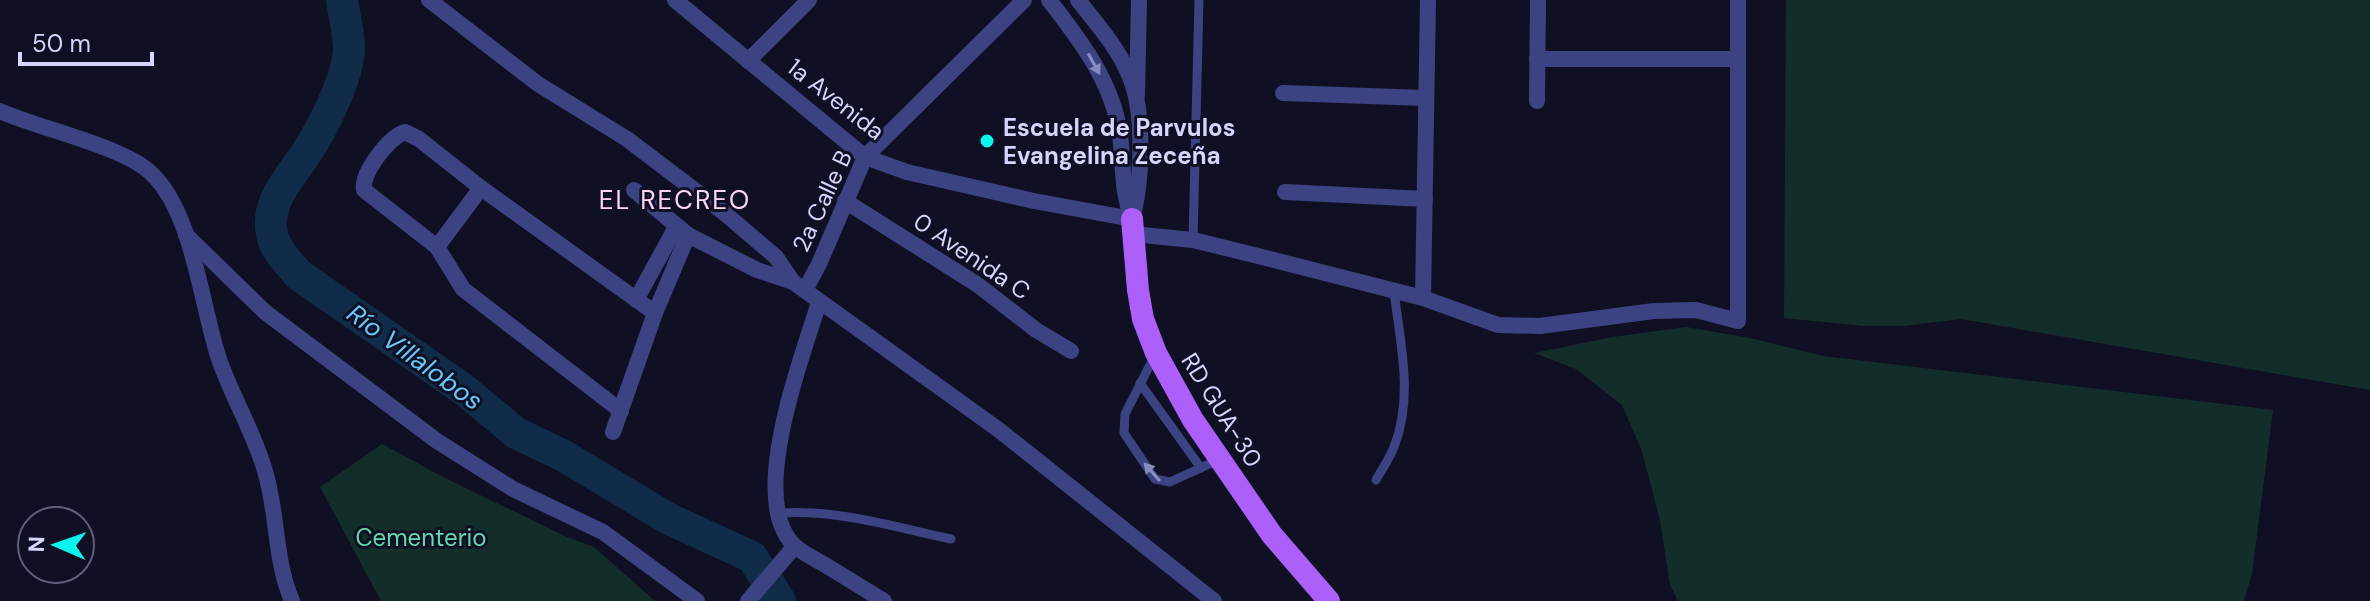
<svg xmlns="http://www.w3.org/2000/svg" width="2370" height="601" viewBox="0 0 2370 601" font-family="'DM Sans',sans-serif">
<rect width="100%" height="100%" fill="#101024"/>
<g fill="#132e2a">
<polygon points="1786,0 2370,0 2370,390 1961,319 1903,326 1864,326 1784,318"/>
<polygon points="1686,327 1750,338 1823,356 2273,410 2252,574 2244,601 1678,601 1670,585 1660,521 1642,451 1622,405 1576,369 1534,353 1613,337"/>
<polygon points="382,444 443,477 567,537 594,547 655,601 381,601 320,487"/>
</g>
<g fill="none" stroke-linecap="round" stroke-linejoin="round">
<path stroke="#102c48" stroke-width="32" d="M342 0C344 15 349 33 349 49 348 78 323 127 307 152 291 177 265 201 272 234 275 250 289 263 299 275L463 389 516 433 564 456 669 519 752 557 780 601"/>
<g stroke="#3c4382" stroke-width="9">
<polyline points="1193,240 1199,0"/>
<polyline points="1155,355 1125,414 1124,433 1155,479 1170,482 1220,459"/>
<polyline points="1140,383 1201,468"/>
<path d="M1376 480C1382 469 1390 458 1394 447 1414 396 1400 343 1394 291"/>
<path d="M779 513C837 509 895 527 951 539"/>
</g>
<g stroke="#3c4382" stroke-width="16">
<polyline points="429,0 538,84 627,139 722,211 776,257 793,282 999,430 1214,601"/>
<polyline points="675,0 865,157 907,172 1034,201 1132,219"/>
<polyline points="1537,59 1738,59"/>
<polyline points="748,61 809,0"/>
<polyline points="1283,93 1426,98"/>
<polyline points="1137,95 1139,0"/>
<polyline points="1537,101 1538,0"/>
<path d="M0 111C40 129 122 146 151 173 193 212 201 305 219 359 232 397 254 432 265 471 278 513 274 559 292 601"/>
<polyline points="634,190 688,235 757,270 793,282"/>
<polyline points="1285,192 1425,199"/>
<polyline points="845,201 978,285 1036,330 1071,351"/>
<polyline points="1133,234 1193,240 1250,254 1423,298 1498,325 1540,326 1654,311 1696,310 1738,321 1738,0"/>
<polyline points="186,235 265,312 437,441 513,489 603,532 697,601"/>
<polyline points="437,247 481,188"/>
<polyline points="805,290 819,264 865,157 1024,0"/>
<polyline points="1423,298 1428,0"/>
<polyline points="636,300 676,227"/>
<path d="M819 302C803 356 745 503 796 547 803 553 813 558 822 563 843 576 863 588 884 601"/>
<path d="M621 411 463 289 437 247 364 190C361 173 389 137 405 132L419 139 481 188 655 313"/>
<polyline points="613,432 655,313 688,235"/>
<polyline points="748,601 795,546"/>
</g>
<g stroke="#3c4382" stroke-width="16">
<path d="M1049 0C1080 40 1113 82 1120 135 1124 166 1121 189 1132 219"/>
<path d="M1078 0C1097 24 1119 49 1130 77 1145 113 1142 183 1132 219"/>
</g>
<polyline stroke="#ac60f9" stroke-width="22" points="1132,219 1138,290 1143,319 1156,353 1193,420 1272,535 1329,601"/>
</g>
<defs><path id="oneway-solid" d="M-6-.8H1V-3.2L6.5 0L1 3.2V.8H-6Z" transform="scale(2)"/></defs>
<g fill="#888cc0">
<use href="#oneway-solid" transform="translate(1094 64) rotate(61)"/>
<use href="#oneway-solid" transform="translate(1152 472) rotate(-131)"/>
</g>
<circle fill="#09f5ee" stroke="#101024" stroke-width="3" cx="987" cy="141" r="8"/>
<g text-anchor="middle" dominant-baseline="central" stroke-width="6" stroke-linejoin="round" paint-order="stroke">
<g font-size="24" fill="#d5d5fd" stroke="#101024">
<text transform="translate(836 99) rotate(38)">1a Avenida</text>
<text transform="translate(822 201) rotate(-65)">2a Calle B</text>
<text transform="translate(972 256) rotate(34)">0 Avenida C</text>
<text transform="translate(1222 410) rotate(58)">RD GUA-30</text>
</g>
<g font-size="24" font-weight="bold" fill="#d5d5fd" stroke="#101024" text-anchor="start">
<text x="1003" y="127">Escuela de Parvulos<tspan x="1003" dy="28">Evangelina Zeceña</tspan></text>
</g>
<g font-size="24" fill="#63dbae" stroke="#101024">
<text x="421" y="537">Cementerio</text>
</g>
<g font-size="26" letter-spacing="2" fill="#fdd6f4" stroke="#101024">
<text x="675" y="200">EL RECREO</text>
</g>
<g font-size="26" font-style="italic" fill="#67c8f9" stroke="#101024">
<text transform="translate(415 357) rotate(36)">Río Villalobos</text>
</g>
</g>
<g transform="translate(56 545) rotate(272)"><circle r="38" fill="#101024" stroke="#5f5f7b" stroke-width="2"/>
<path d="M0-6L14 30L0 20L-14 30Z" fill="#09f5ee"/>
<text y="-12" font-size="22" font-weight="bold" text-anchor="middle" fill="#d5d5fd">N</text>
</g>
<path d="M20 52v12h132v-12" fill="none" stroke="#d5d5fd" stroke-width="4"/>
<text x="32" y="52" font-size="24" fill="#d5d5fd" stroke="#101024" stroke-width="6" paint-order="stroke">50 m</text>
</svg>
